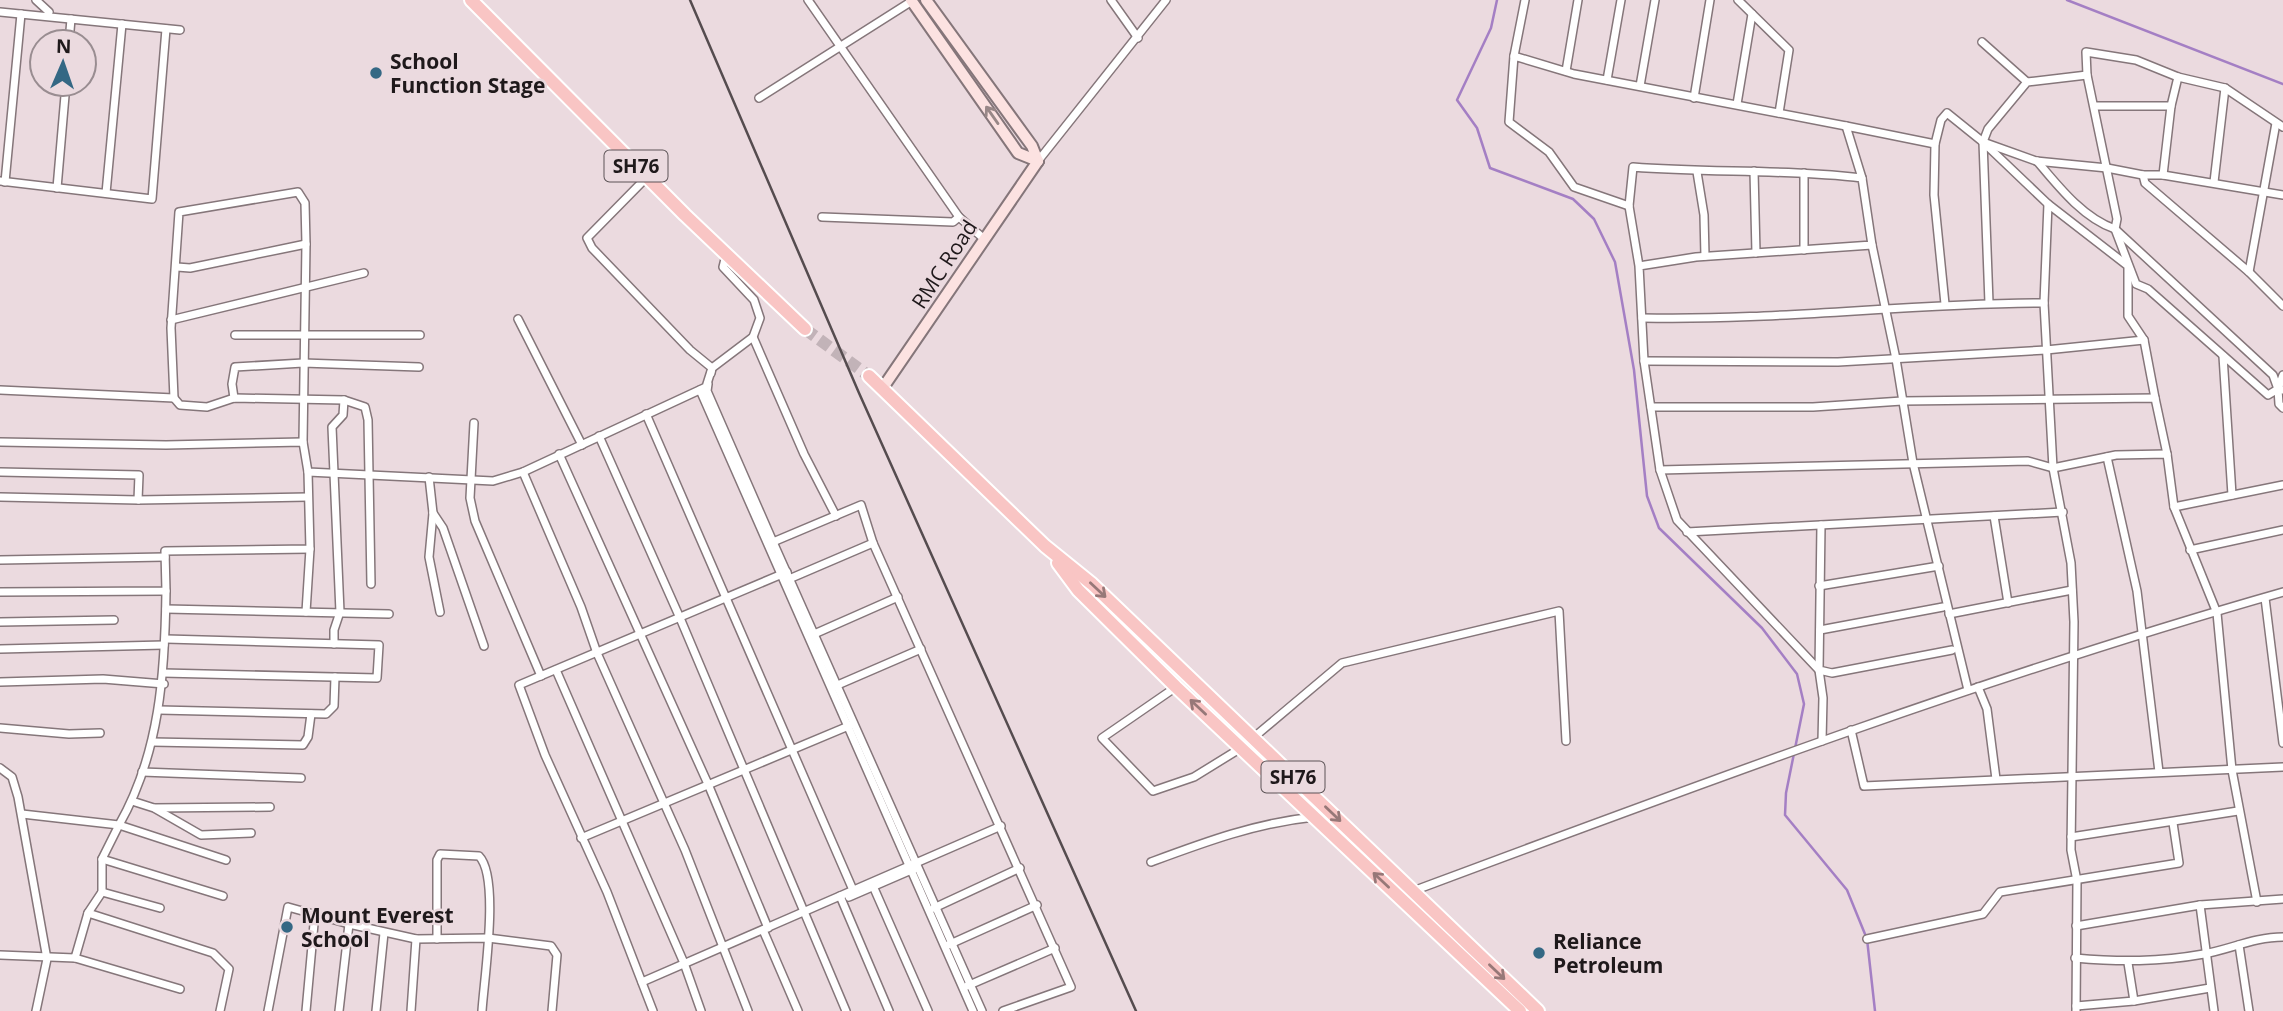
<svg xmlns="http://www.w3.org/2000/svg" width="2283" height="1011" viewBox="0 0 2283 1011" font-family="'Open Sans',sans-serif">
<rect width="100%" height="100%" fill="#ebdadf"/>
<g fill="none" stroke-linecap="round" stroke-linejoin="round">
<g stroke="#a47fc4" stroke-width="2.5">
<polyline points="1497,0 1491,28 1457,100 1477,128 1490,168 1573,199 1594,219 1615,262 1634,370 1647,496 1659,528 1762,628 1797,674 1804,704 1786,793 1785,815 1847,890 1867,939 1875,1011"/>
<polyline points="2067,0 2283,84"/>
</g>
<polyline stroke="#c2b3b8" stroke-width="12" stroke-dasharray="12 6" stroke-linecap="butt" points="805,329 869,376"/>
<g stroke="#85767a" stroke-width="10">
<g id="street">
<polyline points="36,0 49,12"/>
<polyline points="808,0 959,217 983,238"/>
<polyline points="1111,0 1138,38"/>
<polyline points="1738,0 1789,50 1779,113"/>
<polyline points="0,12 180,30"/>
<polyline points="69,42 71,19"/>
<polyline points="1982,42 2027,82"/>
<polyline points="1514,56 1525,0"/>
<polyline points="1566,71 1578,0"/>
<polyline points="1607,80 1621,0"/>
<polyline points="1640,86 1655,0"/>
<polyline points="759,98 912,1"/>
<polyline points="1694,98 1710,0"/>
<polyline points="1737,104 1752,14"/>
<polyline points="2096,106 2171,106"/>
<polyline points="1983,142 1988,129 2027,82 2087,75"/>
<polyline points="1935,144 1941,120 1947,113 1983,142 2036,161 2107,168 2143,175 2163,175 2283,195"/>
<polyline points="1038,161 1166,0"/>
<path d="M2037 161C2058 186 2083 218 2115 229L2273 375 2278 389 2283 390"/>
<polyline points="1754,171 1756,253"/>
<polyline points="1697,172 1704,215 1705,256"/>
<polyline points="2143,175 2145,183 2249,272 2283,306"/>
<polyline points="2163,175 2171,106 2178,77"/>
<polyline points="1862,178 1846,126 1935,144 1934,195 1945,304"/>
<polyline points="0,181 152,199 166,29"/>
<polyline points="5,182 21,14"/>
<polyline points="2214,182 2225,88"/>
<polyline points="57,188 66,84"/>
<polyline points="106,193 122,24"/>
<polyline points="1629,206 1574,187 1549,152 1509,122 1514,56 1574,74 1846,126"/>
<polyline points="822,217 953,222 959,217"/>
<polyline points="1872,245 1896,359 1913,463 1968,690"/>
<polyline points="1804,250 1804,173"/>
<path d="M1639 266 1696 257 1872 245 1862 178C1786 169 1709 173 1633 167L1629 206 1639 266 1644 361 1660 470 1677 520 1819 670 1823 698 1822 741"/>
<polyline points="177,267 190,268 306,244"/>
<polyline points="2249,272 2276,123"/>
<polyline points="1989,303 1983,142 2048,204"/>
<polyline points="2044,303 2048,204 2128,266 2128,316 2144,340 2155,398"/>
<path d="M1642 318C1776 321 1910 303 2044 303L2053 468 2071 563 2074 622 2071 850 2077 881 2076 1011"/>
<polyline points="518,319 582,445"/>
<polyline points="171,320 364,273"/>
<polyline points="235,335 420,335"/>
<polyline points="753,337 804,454 836,516"/>
<polyline points="2223,356 2232,495"/>
<polyline points="1644,361 1838,362 2046,350 2144,340"/>
<polyline points="711,373 712,368 753,337 760,318 754,300 723,267 726,255"/>
<polyline points="2283,375 2278,389 2279,404 2283,408"/>
<polyline points="708,384 707,391 773,542 861,505 873,543 1071,987 1003,1011"/>
<polyline points="2278,389 2268,395 2148,289 2136,284 2115,229 2117,219 2087,75 2086,52 2136,60 2178,77 2225,88 2283,127"/>
<polyline points="0,390 174,398 180,405 207,407 234,398 344,400 365,407 368,420 371,584"/>
<polyline points="700,390 973,1011"/>
<polyline points="174,398 171,328 179,212 298,192 305,203 306,244 303,442"/>
<polyline points="234,398 232,384 235,367 303,363 419,367"/>
<polyline points="1651,407 1813,407 1902,401 2155,398 2167,454"/>
<polyline points="646,414 853,890"/>
<polyline points="474,423 470,498 475,521 541,676"/>
<polyline points="599,436 680,618 846,1011"/>
<polyline points="0,442 166,445 303,442 308,472 493,481 523,472 706,387 712,368 690,350 592,248 587,238 647,177"/>
<polyline points="559,454 708,784 768,928"/>
<polyline points="2107,457 2137,591 2159,772"/>
<polyline points="1660,470 2028,461 2053,468 2116,455 2167,454 2174,507 2217,613 2232,770 2257,902"/>
<polyline points="0,472 139,475 138,500"/>
<polyline points="523,472 581,607 597,653 685,850 748,1011"/>
<polyline points="429,477 433,513 429,557 440,612"/>
<polyline points="0,497 138,500 308,497"/>
<polyline points="2174,507 2283,485"/>
<polyline points="433,513 443,528 484,646"/>
<polyline points="1994,516 2008,603"/>
<polyline points="1821,525 1819,670 1832,673 1952,650"/>
<polyline points="1687,532 2063,512"/>
<polyline points="769,544 773,542 982,1011"/>
<polyline points="2190,550 2283,530"/>
<polyline points="0,560 165,557"/>
<polyline points="789,579 873,543"/>
<polyline points="1819,586 1939,566"/>
<polyline points="0,592 166,591 165,551 310,549 308,472"/>
<polyline points="2265,598 2283,743"/>
<polyline points="166,609 389,614"/>
<polyline points="306,612 310,549"/>
<polyline points="1949,614 2072,590"/>
<polyline points="0,622 114,620"/>
<polyline points="1820,630 1943,607"/>
<polyline points="812,635 898,597"/>
<polyline points="334,644 334,630 340,612 332,427 343,415 344,400"/>
<polyline points="0,649 164,645"/>
<polyline points="556,670 684,963 701,1011"/>
<polyline points="163,673 377,678 379,645 166,639"/>
<polyline points="0,682 103,679 164,684"/>
<polyline points="833,687 921,649"/>
<polyline points="1176,687 1102,738 1153,791 1194,777 1241,748"/>
<polyline points="1978,687 1987,709 1996,779"/>
<polyline points="159,710 326,714 334,706 335,677"/>
<polyline points="0,728 69,734 100,733"/>
<polyline points="1851,730 1864,786 2283,767"/>
<polyline points="1253,738 1342,663 1559,611 1566,741"/>
<polyline points="152,742 303,745 308,737 311,714"/>
<polyline points="0,768 12,777 18,797 47,959 36,1011"/>
<polyline points="142,772 301,778"/>
<polyline points="132,801 154,808 201,835 251,833"/>
<polyline points="155,808 270,807"/>
<path d="M22 814 119 825C160 753 165 672 166 591"/>
<polyline points="2071,837 2238,811"/>
<polyline points="581,838 851,725"/>
<polyline points="102,859 223,896"/>
<path d="M1151 862C1205 842 1256 823 1314 817"/>
<polyline points="873,886 928,1011"/>
<polyline points="102,892 160,908"/>
<polyline points="840,896 889,1011"/>
<polyline points="849,897 916,868"/>
<path d="M1404 902 1413 891C1700 784 1988 676 2283 592"/>
<polyline points="2200,905 2214,1011"/>
<polyline points="934,908 1020,868"/>
<polyline points="88,913 213,953 229,969 220,1011"/>
<polyline points="2076,926 2200,905 2283,899"/>
<polyline points="763,930 798,1011"/>
<path d="M437 939V860L440 854 479 856C500 877 484 979 482 1011"/>
<polyline points="1867,939 1983,914 2000,892 2179,863 2173,823"/>
<polyline points="948,945 1037,905"/>
<polyline points="2239,945 2249,1011"/>
<polyline points="0,955 75,958 88,913 102,892 102,859 119,825 226,860"/>
<polyline points="75,958 180,989"/>
<path d="M2075 958C2120 962 2159 962 2204 954 2231 949 2255 937 2283 937"/>
<polyline points="2128,963 2134,1001"/>
<polyline points="642,982 1001,826"/>
<polyline points="967,986 1055,948"/>
<polyline points="2076,1006 2134,1001 2210,988"/>
<polyline points="268,1011 288,907 349,924"/>
<polyline points="306,1011 315,913"/>
<polyline points="339,1011 349,924 416,939 488,938 551,946 557,955 552,1011"/>
<polyline points="376,1011 384,933"/>
<polyline points="411,1011 416,939"/>
<polyline points="653,1011 607,892 545,755 519,685 787,572"/>
</g>
</g>
<g stroke="#85767a" stroke-width="14">
<g id="secondary">
<polyline points="911,0 1018,153 1038,161"/>
<polyline points="926,0 1032,146 1038,161"/>
<polyline points="882,389 1038,161"/>
</g>
</g>
<g stroke="#fff" stroke-width="16">
<g id="primary">
<polyline points="471,0 685,215 805,329"/>
<polyline points="869,376 1045,546 1092,584 1538,1011"/>
<polyline points="1058,563 1078,590 1176,687 1520,1011"/>
</g>
</g>
<use href="#street" stroke="#fff" stroke-width="7"/>
<use href="#secondary" stroke="#fce2e1" stroke-width="10"/>
<use href="#primary" stroke="#f9c5c4" stroke-width="12"/>
<polyline stroke="#554c4f" stroke-width="2.5" points="690,0 859,393 1136,1011"/>
</g>
<defs><path id="oneway-shaft" d="M-6 0H5M1.5-3L5.5 0L1.5 3" fill="none" stroke-width="1.6" stroke-linecap="round" stroke-linejoin="round" transform="scale(1.75)"/></defs>
<use stroke="#988" href="#oneway-shaft" transform="translate(992 115) rotate(-125)"/>
<g stroke="#977878">
<use href="#oneway-shaft" transform="translate(1098 590) rotate(43)"/>
<use href="#oneway-shaft" transform="translate(1198 707) rotate(-137)"/>
<use href="#oneway-shaft" transform="translate(1333 814) rotate(44)"/>
<use href="#oneway-shaft" transform="translate(1381 880) rotate(-137)"/>
<use href="#oneway-shaft" transform="translate(1497 972) rotate(44)"/>
</g>
<g fill="#346884" stroke="#ebdadf" stroke-width="2.5">
<circle cx="376" cy="73" r="7"/>
<circle cx="287" cy="927" r="7"/>
<circle cx="1539" cy="953" r="7"/>
</g>
<g text-anchor="middle" dominant-baseline="central" stroke-width="5" stroke-linejoin="round" paint-order="stroke">
<g fill="#ebdadf" stroke="#5c5356" stroke-width="2">
<rect x="604.5" y="150.5" width="63" height="31" rx="5"/>
<rect x="1261.5" y="761.5" width="63" height="31" rx="5"/>
</g>
<g font-size="19" font-weight="bold" fill="#1f191b">
<text x="636" y="166">SH76</text>
<text x="1293" y="777">SH76</text>
</g>
<g font-size="21" font-weight="bold" fill="#1f191b" stroke="#ebdadf" text-anchor="start">
<text x="390" y="61">School<tspan x="390" dy="24">Function Stage</tspan></text>
<text x="301" y="915">Mount Everest<tspan x="301" dy="24">School</tspan></text>
<text x="1553" y="941">Reliance<tspan x="1553" dy="24">Petroleum</tspan></text>
</g>
<g font-size="21" fill="#1f191b" stroke="#ebdadf">
<text transform="translate(944 264) rotate(-57)">RMC Road</text>
</g>
</g>
<g transform="translate(63 63) rotate(2)"><circle r="33" fill="#ebdadf" stroke="#998d91" stroke-width="2"/>
<path d="M0-5L12 26L0 18L-12 26Z" fill="#346884"/>
<text y="-10" font-size="19" font-weight="bold" text-anchor="middle" fill="#1f191b">N</text>
</g>
</svg>
